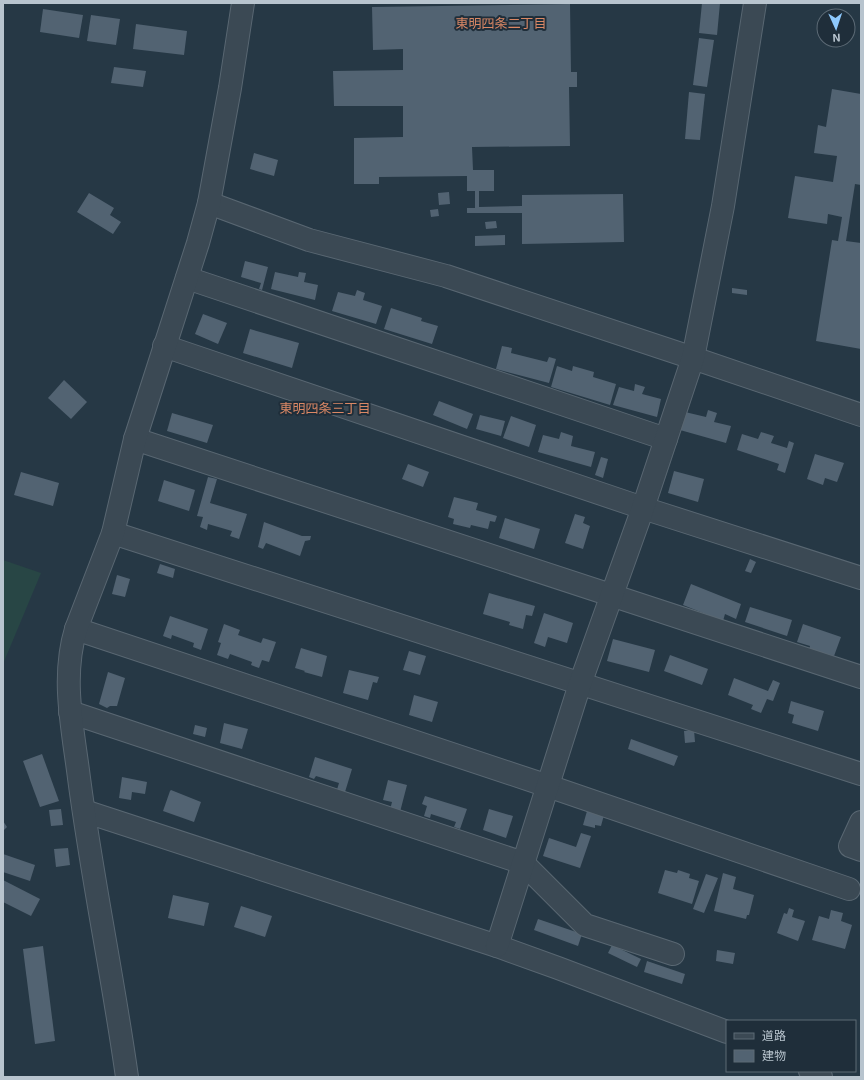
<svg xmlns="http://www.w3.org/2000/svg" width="864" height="1080" viewBox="0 0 864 1080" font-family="'Exo 2','Noto Sans JP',sans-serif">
<rect width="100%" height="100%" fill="#263845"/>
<polygon fill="#284645" points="3,560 41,573 3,664"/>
<g fill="#526372">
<polygon points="702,3 720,3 717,35 699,33"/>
<polygon points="570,4 571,72 577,72 577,87 569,87 570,146 472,147 473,170 494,170 494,191 479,191 479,207 522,206 522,195 623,194 624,242 522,244 522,213 467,213 467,208 475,208 475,191 467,191 467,176 379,177 379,184 354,184 354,138 403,137 403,106 334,106 333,71 403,70 403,49 373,50 372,7"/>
<polygon points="43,9 83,15 79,38 40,32"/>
<polygon points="91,15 120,19 116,45 87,41"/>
<polygon points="136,24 187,31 184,55 133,49"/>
<polygon points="699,38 714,40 707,87 693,85"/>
<polygon points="114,67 146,71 143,87 111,83"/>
<polygon points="832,89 861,94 861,185 855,184 846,241 861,243 861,349 816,341 832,240 838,241 842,217 828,214 827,224 788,218 795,176 833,182 837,156 814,153 818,125 826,127"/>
<polygon points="689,92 705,94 700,140 685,139"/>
<polygon points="254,153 278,160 274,176 250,169"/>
<polygon points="449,192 450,204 439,205 438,193"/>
<polygon points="89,193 114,208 110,215 121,222 113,234 77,212"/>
<polygon points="438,209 439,216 431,217 430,210"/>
<polygon points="496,221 497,228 486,229 485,222"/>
<polygon points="505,235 505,245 475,246 475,236"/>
<polygon points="245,261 268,267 262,290 259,289 261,283 241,277"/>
<polygon points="275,272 298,277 299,272 306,273 304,282 318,285 315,300 271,289"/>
<polygon points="732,288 747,290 747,295 732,293"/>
<polygon points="357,290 365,293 363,300 382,306 376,324 332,311 338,292 355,296"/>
<polygon points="391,308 422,318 421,321 438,326 432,344 384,329"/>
<polygon points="203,314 227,323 218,344 195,334"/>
<polygon points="250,329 299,343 292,368 243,353"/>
<polygon points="502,346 512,348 511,353 547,362 549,357 556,359 549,383 496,369"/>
<polygon points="557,366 572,371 573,366 594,372 593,377 616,384 610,405 551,387"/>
<polygon points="64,380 87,402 71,419 48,398"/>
<polygon points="635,384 645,387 642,394 661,399 657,417 613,405 619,387 634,391"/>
<polygon points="439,401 473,414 467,429 433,415"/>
<polygon points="708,410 717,413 714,422 731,426 726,443 680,430 685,412 706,417"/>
<polygon points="172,413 213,425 207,443 167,431"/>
<polygon points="480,415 505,421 501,436 476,429"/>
<polygon points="511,416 536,425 529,447 503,438"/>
<polygon points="561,432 573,436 571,446 595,452 591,467 538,452 543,435 559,439"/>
<polygon points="761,432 774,436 771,443 787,448 789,441 794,443 785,473 777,470 779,464 737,450 742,434 758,439"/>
<polygon points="815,454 844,463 837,482 825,478 823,485 807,479"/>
<polygon points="601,457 608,459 603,478 595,475"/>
<polygon points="408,464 429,472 423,487 402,479"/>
<polygon points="674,471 704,479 698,502 668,493"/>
<polygon points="21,472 59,483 53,506 14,495"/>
<polygon points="208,477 217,479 210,503 247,514 239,539 230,536 232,531 208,524 207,530 200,527 203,517 197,516"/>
<polygon points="164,480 195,490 189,511 158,501"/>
<polygon points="454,497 478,503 476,510 497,516 495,522 490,521 488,529 471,525 470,528 453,524 454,519 448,517"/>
<polygon points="575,514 585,517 583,523 590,526 583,549 565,543"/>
<polygon points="505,518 540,529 534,549 499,538"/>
<polygon points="264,522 302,536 311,536 310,540 305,541 300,556 266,543 263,549 258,547"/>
<polygon points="750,559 756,562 751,573 745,571"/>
<polygon points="160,564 175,569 173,578 157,573"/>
<polygon points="117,575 130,579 125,597 112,594"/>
<polygon points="691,584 741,604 736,619 725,614 723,621 683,605"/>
<polygon points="489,593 535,606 532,616 526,615 523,629 509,625 510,622 483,614"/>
<polygon points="750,607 792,620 787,636 745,622"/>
<polygon points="544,613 573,623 567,643 548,637 545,647 534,643"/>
<polygon points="170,616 208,629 201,650 193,647 194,643 172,635 171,639 163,636"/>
<polygon points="224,624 240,630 238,635 261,643 263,638 276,642 269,662 262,660 259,668 251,665 252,662 230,654 228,659 217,655 221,643 218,642"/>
<polygon points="803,624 841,637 834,656 824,653 823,655 809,650 810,646 797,642"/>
<polygon points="613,639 655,650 649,672 607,661"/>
<polygon points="301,648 327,656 322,677 304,672 305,671 295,668"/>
<polygon points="409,651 426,656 420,675 403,670"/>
<polygon points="670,655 708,669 702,685 664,671"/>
<polygon points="349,670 379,677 377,683 373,682 368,700 343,693"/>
<polygon points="108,672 125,678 117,706 110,706 107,708 99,704"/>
<polygon points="734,678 768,691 773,680 780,683 773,701 767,699 761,713 751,709 753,705 728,695"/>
<polygon points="414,695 438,702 432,722 409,715"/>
<polygon points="791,701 824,711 818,731 792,723 794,715 788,713"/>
<polygon points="224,723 248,729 242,749 220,743"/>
<polygon points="195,725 207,728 205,737 193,734"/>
<polygon points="694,730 695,742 685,743 684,731"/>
<polygon points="631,739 678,756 674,766 628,749"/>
<polygon points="42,754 59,801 40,807 23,761"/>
<polygon points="315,757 352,769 345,792 351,794 350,797 336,793 339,783 316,776 314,779 309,777"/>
<polygon points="122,777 147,782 145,794 132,792 131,800 119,798"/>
<polygon points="388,780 407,785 400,812 390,810 392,802 383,800"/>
<polygon points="171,790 201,802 194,822 163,811 170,791"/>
<polygon points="425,796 467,809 460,829 454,827 456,822 431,814 430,818 424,816 427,806 422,804"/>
<polygon points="61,809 63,825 51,826 49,810"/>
<polygon points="489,809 513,816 506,838 483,830"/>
<polygon points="587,811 604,815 601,826 595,825 595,828 583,825"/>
<polygon points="3,821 7,827 3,831"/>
<polygon points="581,833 591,836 580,868 543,856 549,838 576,847"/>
<polygon points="68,848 70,865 56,867 54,849"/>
<polygon points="3,854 35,865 30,881 3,872"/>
<polygon points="665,870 677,873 678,870 690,874 689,878 699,881 692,904 658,893"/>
<polygon points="723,873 736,877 733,889 754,895 749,915 747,915 746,919 714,911"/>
<polygon points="706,874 718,878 704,913 693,909"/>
<polygon points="3,880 40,899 31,916 3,902"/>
<polygon points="173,895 209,903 204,926 168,918"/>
<polygon points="241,906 272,916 265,937 234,927"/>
<polygon points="789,908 794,910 792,917 805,921 798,941 777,933 784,913 787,914"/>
<polygon points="831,910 843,913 841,921 852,925 845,949 812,940 819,916 829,919"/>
<polygon points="538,919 582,934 578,946 534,930"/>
<polygon points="612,945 641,959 637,967 608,953"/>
<polygon points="43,946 55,1041 35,1044 23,949"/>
<polygon points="717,950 735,953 733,964 716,961"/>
<polygon points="647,961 685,974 682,984 644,972"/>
</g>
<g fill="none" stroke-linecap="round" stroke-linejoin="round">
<g stroke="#596772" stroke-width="24">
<g id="minor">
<polyline points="209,203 309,240 446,276 693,358 861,415"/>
<polyline points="187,278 666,439"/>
<polyline points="164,346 643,508 861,578"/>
<polyline points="135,439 861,677"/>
<polyline points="113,533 861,774"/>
<polyline points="76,629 548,786 849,889"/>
<polyline points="70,712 523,863 585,925 673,954"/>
<polyline points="84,811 497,946 558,968 727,1032"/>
<polyline points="861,822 850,846 861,850"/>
<polyline points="497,946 580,684 643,508 693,358 723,206 755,3"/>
<polyline points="810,1071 821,1077"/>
<path d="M127 1077C113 977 92 878 79 778 73 729 61 678 76 629L113 533 135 439 198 243 209 203 230 88 243 3"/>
</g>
</g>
<use href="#minor" stroke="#3b4954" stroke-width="22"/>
</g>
<g text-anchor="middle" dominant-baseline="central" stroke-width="4" stroke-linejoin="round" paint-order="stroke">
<g font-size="13" fill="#db8865" stroke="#1f2e3a">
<text x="501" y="23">東明四条二丁目</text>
<text x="325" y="408">東明四条三丁目</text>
</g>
</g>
<rect width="864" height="1080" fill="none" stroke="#b8c4ce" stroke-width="8"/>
<rect x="726" y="1020" width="130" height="52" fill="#1f2e3a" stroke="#5c6a75"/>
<rect x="734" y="1033" width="20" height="6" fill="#3b4954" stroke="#5c6a75"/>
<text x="762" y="1040" font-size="12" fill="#b8c4ce">道路</text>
<rect x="734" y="1050" width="20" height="12" fill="#526372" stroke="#5c6a75"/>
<text x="762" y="1060" font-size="12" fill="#b8c4ce">建物</text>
<g transform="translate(836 28) rotate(177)"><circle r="19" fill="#1f2e3a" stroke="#5c6a75"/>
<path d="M0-3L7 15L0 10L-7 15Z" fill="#8ec9fd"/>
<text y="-6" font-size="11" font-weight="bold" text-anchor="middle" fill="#b8c4ce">N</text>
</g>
</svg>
